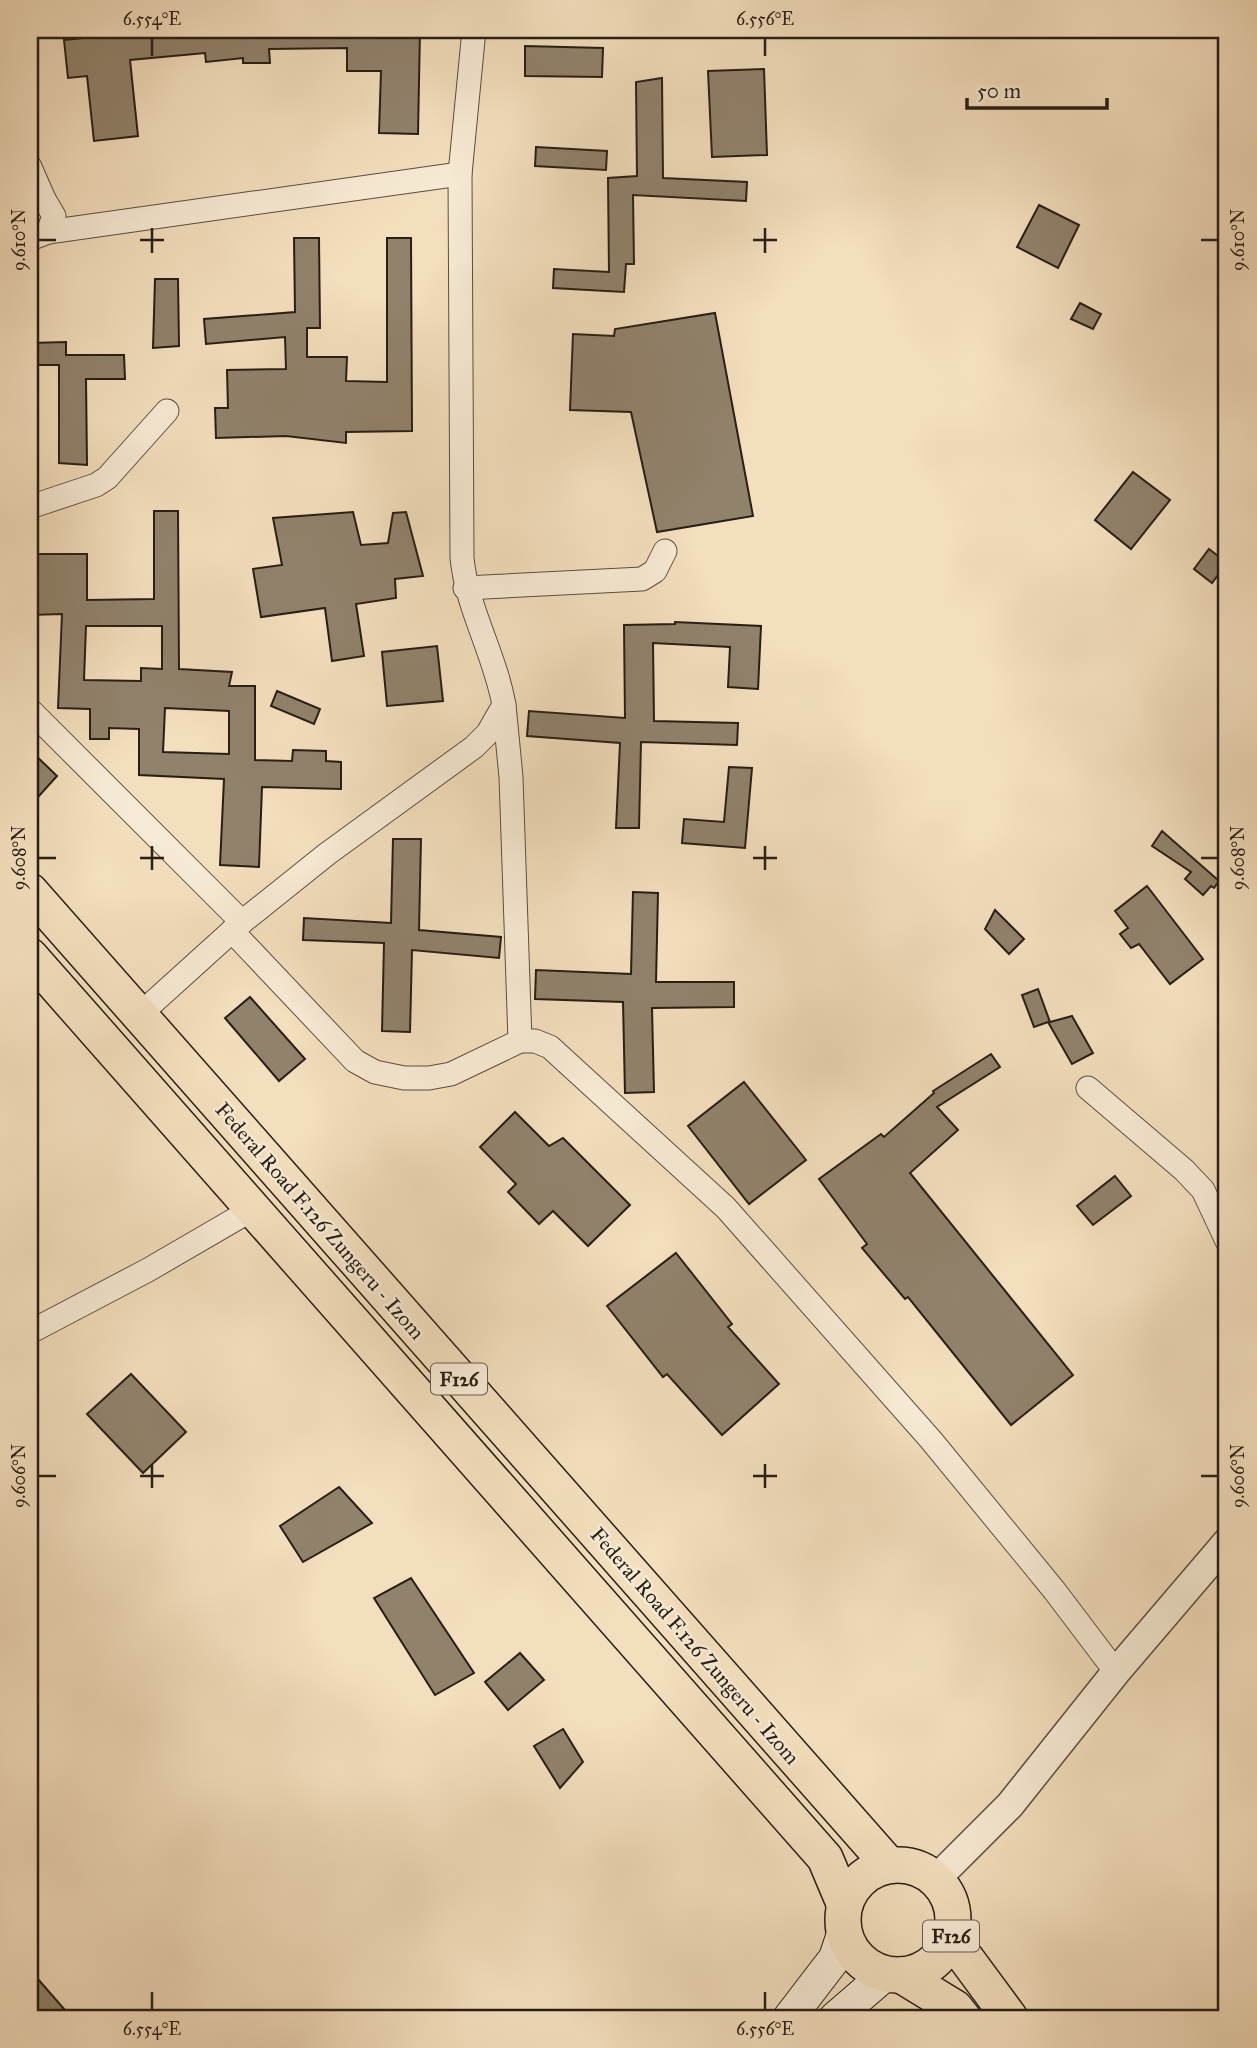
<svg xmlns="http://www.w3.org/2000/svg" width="1257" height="2048" viewBox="0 0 1257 2048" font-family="'IM FELL Great Primer',serif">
<rect width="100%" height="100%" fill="#f3debd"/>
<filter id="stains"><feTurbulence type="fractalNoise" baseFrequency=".00286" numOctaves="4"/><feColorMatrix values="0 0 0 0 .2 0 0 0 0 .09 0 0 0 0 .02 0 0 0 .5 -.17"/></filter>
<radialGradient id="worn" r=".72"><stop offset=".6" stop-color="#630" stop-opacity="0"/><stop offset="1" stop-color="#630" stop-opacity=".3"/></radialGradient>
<g fill="#91826c" stroke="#271e15" stroke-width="2" fill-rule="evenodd">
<polygon points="162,30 420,30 418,134 379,133 381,71 347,71 347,48 269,49 270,63 243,63 243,58 206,62 205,53 130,60 138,136 94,141 87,76 68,78 64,40"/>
<polygon points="525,46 603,48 602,77 525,76"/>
<polygon points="764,69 767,155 712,157 708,71"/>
<polygon points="662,78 663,178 747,182 746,201 633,195 634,264 626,264 624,292 553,288 554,269 609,272 608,178 637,176 636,82"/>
<polygon points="536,147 607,151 606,170 535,166"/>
<polygon points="1039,205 1079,225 1058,268 1017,247"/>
<polygon points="294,238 319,238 320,328 307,328 307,357 347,357 346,381 387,382 387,238 411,238 412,431 346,432 346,443 286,436 216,438 215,408 228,408 227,370 286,369 285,337 206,344 204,319 295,312"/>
<polygon points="155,279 178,279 179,346 153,348"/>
<polygon points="1080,303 1101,314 1093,329 1071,319"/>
<polygon points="715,313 753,516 657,532 631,412 570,410 573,334 614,336 615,329"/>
<polygon points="66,342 66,355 124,355 125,379 86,379 87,465 59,463 59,365 30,365 30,343"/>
<polygon points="1133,472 1170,500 1131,549 1095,520"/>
<path d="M154 511H178L179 669 232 672 229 686H255V760L292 761 293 750 326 751V761L341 762V789L262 787 259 867 220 865 224 779 139 775V729L109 728V739H90V709L58 708 62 614 30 615V554H87V600L154 599ZM86 626H162V669L141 668V681L84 680ZM165 708 229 711V754L163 752Z"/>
<polygon points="353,512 361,545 388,543 393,513 406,512 423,576 395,579 396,598 356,604 364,656 332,661 325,608 261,617 253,569 282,565 273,518"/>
<polygon points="1209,549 1227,563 1212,583 1194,569"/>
<polygon points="675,622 761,626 758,689 728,687 730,647 653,643 654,721 738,723 737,745 641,742 639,828 616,828 620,743 527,736 529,711 625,718 624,625 675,624"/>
<polygon points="437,646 443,701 387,706 382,652"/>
<polygon points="277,691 320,709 314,724 271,706"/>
<polygon points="30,750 57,776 30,806"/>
<polygon points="729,767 752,768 745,848 682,843 684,819 724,822"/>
<polygon points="1162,831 1219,881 1214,888 1211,886 1203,895 1185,879 1191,872 1152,846"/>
<polygon points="393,839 421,839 419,930 501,937 499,958 412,950 410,1032 382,1031 384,943 303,940 304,918 391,923"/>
<polygon points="1147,886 1203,959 1170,984 1139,944 1131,948 1120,934 1128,928 1115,911"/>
<polygon points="633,892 658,893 656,982 734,982 734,1007 652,1008 654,1092 625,1093 623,1002 535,999 536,970 631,974"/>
<polygon points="995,910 1024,939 1009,954 985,929"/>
<polygon points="1038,989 1050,1022 1072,1016 1093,1053 1072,1064 1048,1022 1034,1027 1022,995"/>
<polygon points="250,997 305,1059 279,1081 225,1018"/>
<polygon points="991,1054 1000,1067 937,1107 958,1130 910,1173 1073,1375 1011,1425 908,1297 905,1299 862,1248 867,1244 819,1179 881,1134 884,1137 934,1093 933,1091"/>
<polygon points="744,1082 806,1160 749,1204 688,1126"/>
<polygon points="515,1112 549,1146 563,1138 630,1205 588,1246 553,1211 539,1224 508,1192 516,1184 480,1147"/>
<polygon points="1115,1176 1131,1196 1093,1225 1077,1206"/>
<polygon points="676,1253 732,1324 728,1327 779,1384 722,1435 667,1374 663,1377 607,1306"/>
<polygon points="131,1374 186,1432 143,1473 87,1414"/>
<polygon points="339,1487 372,1523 303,1562 280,1526"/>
<polygon points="411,1578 474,1673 435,1695 374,1598"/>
<polygon points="520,1653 544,1680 508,1710 485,1682"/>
<polygon points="563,1729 583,1762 560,1788 534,1746"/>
<polygon points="30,1970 72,2018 30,2018"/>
</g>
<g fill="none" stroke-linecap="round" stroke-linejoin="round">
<g stroke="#5a4e3f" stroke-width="25">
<g id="minor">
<polyline points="30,167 44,199"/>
<polyline points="30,196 44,199 54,216 48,232 30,239"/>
<polyline points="48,232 460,174"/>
<polyline points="30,507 96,485 107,478 167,411"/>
<polyline points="465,588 642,579 655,571 665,551"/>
<polyline points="504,705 511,777 520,1041"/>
<polyline points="30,710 242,922"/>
<polyline points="232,931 355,1061 375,1072 404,1078 429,1078 451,1074 520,1041 535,1041 550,1047 726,1208 931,1440 1054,1590 1116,1672"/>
<path d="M138 1016 242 922 327 854 474 747 488 733 504 705C495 654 467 609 462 558L460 174 474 30"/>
<polyline points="1088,1088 1184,1170 1203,1190 1227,1241"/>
<polyline points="30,1332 148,1270 253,1209"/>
</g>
</g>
<g stroke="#5a4e3f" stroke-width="31">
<polyline id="tertiary" points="936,1879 1010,1805 1116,1672 1227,1542"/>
</g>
<g stroke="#271e15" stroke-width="34">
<g id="secondary">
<polyline points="789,2018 835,1958 843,1934"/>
<polyline points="835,2018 886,1974"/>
</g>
</g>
<g stroke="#271e15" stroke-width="38">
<g id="primary">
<polyline points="30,891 889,1865"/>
<polyline points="30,956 825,1858 844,1903"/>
<circle cx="898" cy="1920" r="55"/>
<polyline points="951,1938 1010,2018"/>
<polyline points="901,1975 955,2008 963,2018"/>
</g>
</g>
<use href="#minor" stroke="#f7ead4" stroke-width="23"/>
<use href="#tertiary" stroke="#f7ead4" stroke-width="28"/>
<use href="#secondary" stroke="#f7ead4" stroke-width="32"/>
<use href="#primary" stroke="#f3debd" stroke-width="35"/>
</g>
<path fill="none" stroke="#271e15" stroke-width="2.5" d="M152 38V56M765 38V56M152 228V253M765 228V253M38 240H56M140 240H164M753 240H777M1201 240H1218M152 846V870M765 846V870M38 858H56M140 858H164M753 858H777M1201 858H1218M152 1464V1488M765 1464V1488M38 1476H56M140 1476H164M753 1476H777M1201 1476H1218M152 1992V2010M765 1992V2010"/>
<g text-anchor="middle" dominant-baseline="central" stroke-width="5" stroke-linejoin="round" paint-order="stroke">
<g fill="#f7ead4" stroke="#655b4e" stroke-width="2">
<rect x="431" y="1363.5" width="56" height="31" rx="5"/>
<rect x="923" y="1920.5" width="56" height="31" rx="5"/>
</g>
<g font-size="19" font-weight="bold" fill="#271e15">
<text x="459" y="1379">F126</text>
<text x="951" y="1936">F126</text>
</g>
<g font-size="21" fill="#271e15" stroke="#f7ead4">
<text transform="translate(320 1221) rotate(49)">Federal Road F.126 Zungeru - Izom</text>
<text transform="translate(695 1646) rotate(49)">Federal Road F.126 Zungeru - Izom</text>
</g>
</g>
<rect width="1257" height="2048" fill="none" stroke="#f3debd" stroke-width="77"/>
<path d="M967 98v10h140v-10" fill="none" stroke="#271e15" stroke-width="3.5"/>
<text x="977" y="98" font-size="21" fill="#271e15" stroke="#f7ead4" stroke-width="5" paint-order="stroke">50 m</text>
<rect x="38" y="38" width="1180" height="1972" fill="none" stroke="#271e15" stroke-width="2.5"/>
<g font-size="18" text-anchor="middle" fill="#271e15">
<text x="152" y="25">6.554°E</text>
<text x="765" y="25">6.556°E</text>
<text transform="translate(19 240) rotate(-90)" y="6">9.610°N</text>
<text transform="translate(1238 240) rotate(-90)" y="6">9.610°N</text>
<text transform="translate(19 858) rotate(-90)" y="6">9.608°N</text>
<text transform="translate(1238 858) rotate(-90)" y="6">9.608°N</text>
<text transform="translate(19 1476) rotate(-90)" y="6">9.606°N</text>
<text transform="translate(1238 1476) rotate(-90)" y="6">9.606°N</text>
<text x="152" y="2035">6.554°E</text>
<text x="765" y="2035">6.556°E</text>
</g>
<rect width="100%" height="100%" filter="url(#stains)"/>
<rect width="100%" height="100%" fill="url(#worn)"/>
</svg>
